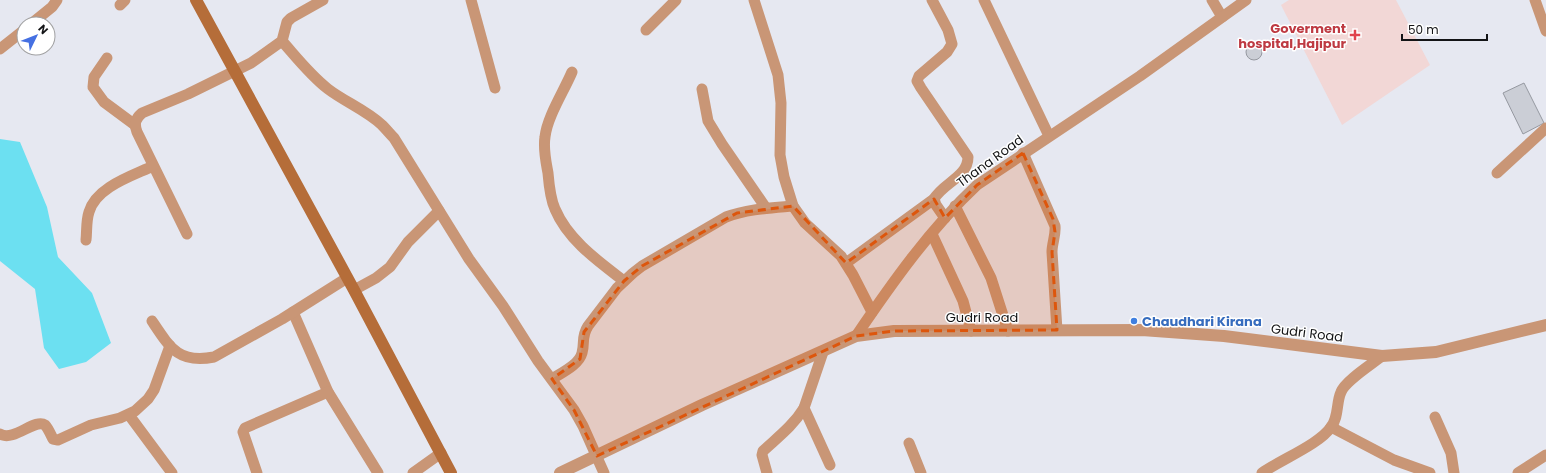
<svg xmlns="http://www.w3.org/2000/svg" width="1546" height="473" viewBox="0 0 1546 473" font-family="Poppins,sans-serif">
<rect width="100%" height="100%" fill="#e6e8f1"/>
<polygon fill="#f2d7d6" points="1289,0 1396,0 1430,65 1342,125 1281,5"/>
<polygon fill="#6ce0f1" points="0,139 20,142 47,207 58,257 92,293 111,343 86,362 59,369 44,348 35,289 0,261"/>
<g fill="#cbced6" stroke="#9598a0">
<circle cx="1254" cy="52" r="8"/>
<polygon points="1524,83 1544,123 1523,134 1503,93"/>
</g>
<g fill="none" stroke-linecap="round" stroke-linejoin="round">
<g stroke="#c99676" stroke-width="11">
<polyline points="471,0 495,88"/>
<polyline points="754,0 778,75 781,103 780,155 784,177 793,206 805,223 841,256 853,275 872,312"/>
<path d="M932 0 948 30 952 44 947 52 919 76 917 81 921 88 968 157C968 177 943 183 934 199L936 205 945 218"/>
<polyline points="984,0 1049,136"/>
<polyline points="1212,0 1222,17"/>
<polyline points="1535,0 1546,31"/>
<polyline points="120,5 125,0"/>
<polyline points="31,24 52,7 57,0"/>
<polyline points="646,30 676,0"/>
<path d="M282 41C297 58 310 75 328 89 345 102 366 110 382 125 386 129 390 134 394 138L469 259 503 306 538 361 574 410 583 426 604 473"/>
<polyline points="0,49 24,30"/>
<polyline points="107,58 94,77 93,87 104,102 135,125"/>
<path d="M572 72C564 91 547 117 545 137 543 149 546 162 548 173 549 185 550 198 555 209 568 240 598 261 624 281"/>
<polyline points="702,89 708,121 722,144 766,208"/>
<path d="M1023 153 1055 226C1056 235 1052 243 1052 252L1057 330"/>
<polyline points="1497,173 1546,128"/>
<polyline points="955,206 991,278 1008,331"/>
<path d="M187 234 137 132C134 124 135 119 142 113L188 94 251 63 282 41 287 22 291 18 323 0"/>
<polyline points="932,234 963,301 971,331"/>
<path d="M86 240C87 231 86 221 89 212 96 187 132 176 153 166"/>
<polyline points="846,263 934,199"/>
<polyline points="354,290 376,278 390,267 408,242 439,211"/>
<polyline points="293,312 328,392 378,473"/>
<path d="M152 321C170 348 179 364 214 357L282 319 347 278"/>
<path d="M856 336C892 283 930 229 977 185L1140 76 1246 0"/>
<path d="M552 379C561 373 579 365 582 353 585 342 581 337 588 326L617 288 633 273 642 266 726 217C747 209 770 208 793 206"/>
<polyline points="804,408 830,465"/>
<polyline points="129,415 172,473"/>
<polyline points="1435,417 1451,453 1454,473"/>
<polyline points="1331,427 1394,460 1430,473"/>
<path d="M0 434C14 442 35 418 45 425 48 428 51 435 53 439L58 440 91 425 120 418 135 411 148 399 154 390 170 346"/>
<polyline points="909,443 921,473"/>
<polyline points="257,473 243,432 245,428 328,392"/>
<polyline points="413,473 441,453"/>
<path d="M767 473 762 455 763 451C778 437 793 426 804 408L823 352"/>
<path d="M1262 473C1280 460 1320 444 1331 427 1339 417 1336 403 1341 392 1345 381 1372 364 1382 356"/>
<polyline points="1518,473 1546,455"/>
</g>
<polyline stroke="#c99676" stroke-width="12" points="560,473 702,405 856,336 894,331 1142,330 1224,336 1382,356 1436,352 1546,325"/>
<polyline stroke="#b56d39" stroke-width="12" points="196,0 354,290 451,473"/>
</g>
<path fill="#dd560c" fill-opacity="0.2" stroke="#dd560c" stroke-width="3" stroke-dasharray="8 5" stroke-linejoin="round" d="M1023 153 1053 219 1055 232 1052 252 1057 330 894 331 856 336 597 456 574 410 552 379 580 359 584 332 624 281 642 266 737 213 793 206 846 263 934 199 945 218 977 185Z"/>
<path fill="#e0444e" stroke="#fff" stroke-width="1.5" d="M1353 29h4v4h4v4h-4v4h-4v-4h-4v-4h4z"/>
<circle fill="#3f7fe0" stroke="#fff" stroke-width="1.5" cx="1134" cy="321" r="4"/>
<g text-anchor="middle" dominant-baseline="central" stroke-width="3" stroke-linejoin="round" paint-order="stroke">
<g font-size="13" font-weight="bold" fill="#be3a42" stroke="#fff" text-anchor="end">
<text x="1346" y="28">Goverment<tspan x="1346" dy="15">hospital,Hajipur</tspan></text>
</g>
<g font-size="13" fill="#131416" stroke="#fff">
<text transform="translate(990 161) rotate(-36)">Thana Road</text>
<text x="982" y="317">Gudri Road</text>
<text transform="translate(1307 333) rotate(7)">Gudri Road</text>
</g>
<g font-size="13" font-weight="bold" fill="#366cbe" stroke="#fff" text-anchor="start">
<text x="1142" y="321">Chaudhari Kirana</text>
</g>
</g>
<g transform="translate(36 36) rotate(47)"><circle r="19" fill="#ffffff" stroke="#a1a1a2"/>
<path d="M0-3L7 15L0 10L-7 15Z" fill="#4570e2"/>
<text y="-6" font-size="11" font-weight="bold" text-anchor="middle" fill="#131416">N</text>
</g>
<path d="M1402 34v6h85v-6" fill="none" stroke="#131416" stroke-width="2"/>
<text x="1408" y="34" font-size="12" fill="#131416" stroke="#ffffff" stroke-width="3" paint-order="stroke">50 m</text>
</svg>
